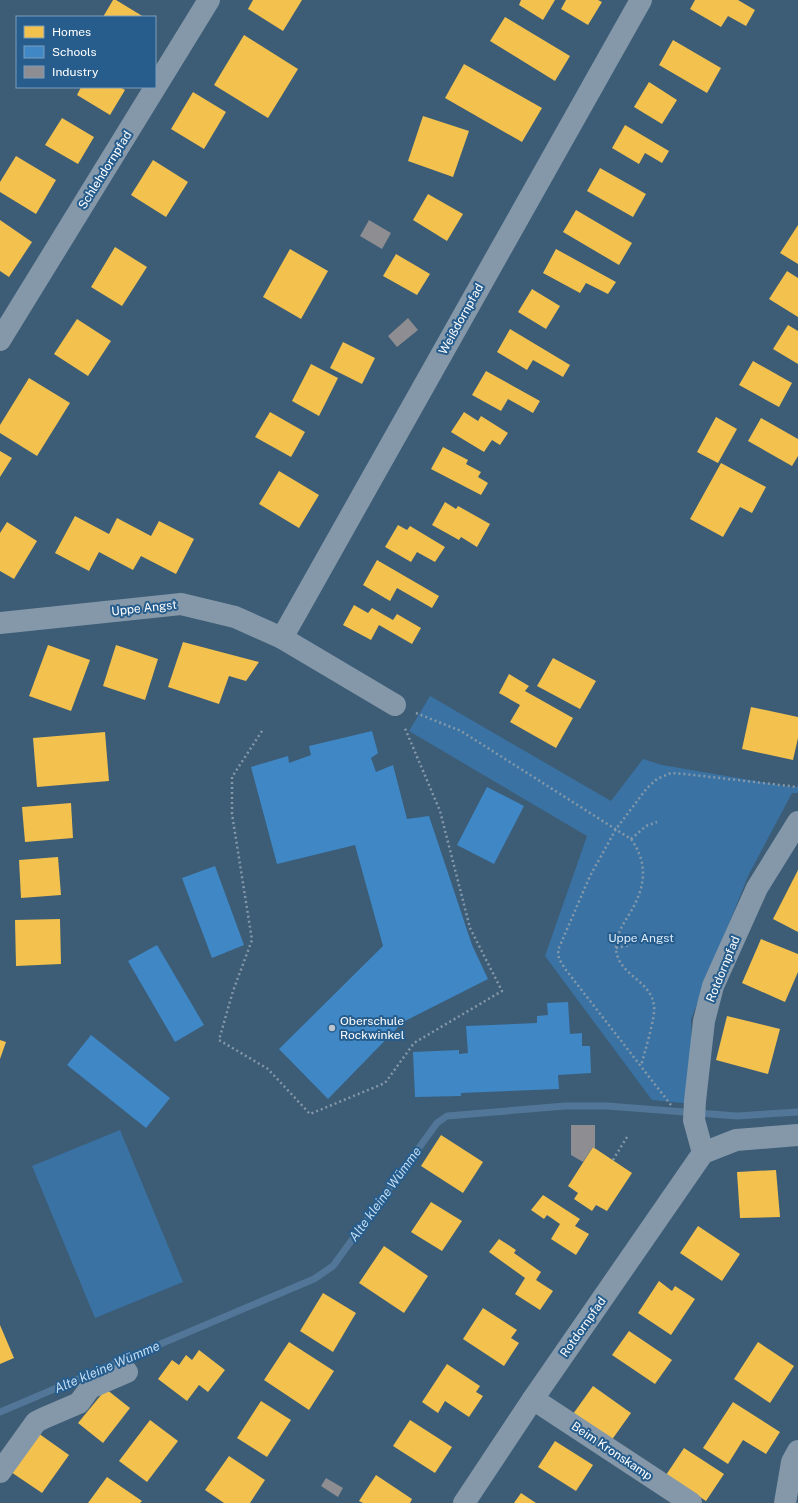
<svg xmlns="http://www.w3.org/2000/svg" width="798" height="1503" viewBox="0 0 798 1503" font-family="'Public Sans',sans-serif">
<rect width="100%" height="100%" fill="#3d5c76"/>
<g fill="#3a73a3">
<polygon points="430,696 611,801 643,759 662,765 790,787 798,787 798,793 792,793 748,876 691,1019 693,1104 652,1100 545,956 587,836 409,731"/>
<polygon points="120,1130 183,1282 95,1318 32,1166"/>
</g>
<g fill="#f2c14e">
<polygon points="113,0 116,0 144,17 103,17"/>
<polygon points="253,0 302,0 283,31 248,9"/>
<polygon points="521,0 555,0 543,20 519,5"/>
<polygon points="566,0 598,0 602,2 588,25 561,9"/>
<polygon points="695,0 738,0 755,10 746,26 728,16 721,27 690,9"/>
<polygon points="505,17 570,56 555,81 490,41"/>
<polygon points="244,35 298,69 268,118 214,85"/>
<polygon points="673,40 721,68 707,93 659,65"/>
<polygon points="464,64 542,108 522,142 445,98"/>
<polygon points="649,82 677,100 662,124 634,107"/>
<polygon points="81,87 120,87 125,90 110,115 77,95"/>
<polygon points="193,92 226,112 204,149 171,129"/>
<polygon points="423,116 469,131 453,177 408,161"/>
<polygon points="62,118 94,137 78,164 45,145"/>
<polygon points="625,125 669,151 662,163 645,153 639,164 612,148"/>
<polygon points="16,156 56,180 36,214 0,192 0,182"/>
<polygon points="153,160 188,182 166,217 131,195"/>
<polygon points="600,168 646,194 633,217 587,191"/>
<polygon points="428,194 463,214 447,241 413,220"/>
<polygon points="576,210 632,243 619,265 563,232"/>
<polygon points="0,220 32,242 9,277 0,271"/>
<polygon points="798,225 798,264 780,253"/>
<polygon points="115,247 147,267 122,306 91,287"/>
<polygon points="290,249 328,271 301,319 263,297"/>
<polygon points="556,249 616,282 608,294 586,283 580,293 543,273"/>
<polygon points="396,254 430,274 417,295 383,276"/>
<polygon points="787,271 798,278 798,317 769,299"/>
<polygon points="532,289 560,306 546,329 518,312"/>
<polygon points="77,319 111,341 88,376 54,354"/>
<polygon points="788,325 798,331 798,364 773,349"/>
<polygon points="510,329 570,365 563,377 533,360 527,370 497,352"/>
<polygon points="343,342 375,358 362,384 330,368"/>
<polygon points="753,361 792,383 779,407 739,385"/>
<polygon points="311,364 338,378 319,416 292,401"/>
<polygon points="486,371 540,401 533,413 508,399 501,411 472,395"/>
<polygon points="29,378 70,403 37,456 0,433 0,425"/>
<polygon points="270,412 305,432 291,457 255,437"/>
<polygon points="464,412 478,421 481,416 508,433 500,445 492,440 484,452 451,432"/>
<polygon points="716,417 737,429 718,463 697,452"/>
<polygon points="761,418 798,439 798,456 792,466 748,441"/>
<polygon points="443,447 468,460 466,464 481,472 478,477 488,483 481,495 431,469"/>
<polygon points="0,451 12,458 0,477"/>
<polygon points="721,463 766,487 752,513 740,507 723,537 690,519"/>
<polygon points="279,471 319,495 299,528 259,504"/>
<polygon points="445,502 456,509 458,506 490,524 477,547 461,537 459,540 432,525"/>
<polygon points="75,516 109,534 117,518 151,536 159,521 194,539 176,574 141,556 133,570 99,552 89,571 55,553"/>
<polygon points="7,522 37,541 14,579 0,571 0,533"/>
<polygon points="398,525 407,530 410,526 445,547 435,562 417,552 411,562 385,547"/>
<polygon points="377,560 439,596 432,608 397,588 390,601 363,585"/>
<polygon points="354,605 368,613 372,608 393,620 397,614 421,628 412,644 379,625 371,640 343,625"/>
<polygon points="183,642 259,662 246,681 229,676 219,704 168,687"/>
<polygon points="48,645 90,660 71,711 29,696"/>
<polygon points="116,645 158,659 145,700 103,686"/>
<polygon points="553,658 596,681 580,709 537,686"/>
<polygon points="509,674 529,686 525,691 573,718 556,748 510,722 520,705 499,693"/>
<polygon points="751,707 798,717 798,738 793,760 742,749"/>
<polygon points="105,732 109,781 37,787 33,738"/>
<polygon points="71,803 73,838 25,842 22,807"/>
<polygon points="58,857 61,895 21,898 19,860"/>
<polygon points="798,870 798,932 773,919"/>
<polygon points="60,919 61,964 16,966 15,920"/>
<polygon points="761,939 798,954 798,972 785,1002 742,983"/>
<polygon points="727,1016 780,1029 768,1074 716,1060"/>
<polygon points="0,1040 6,1042 0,1059"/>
<polygon points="441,1135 483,1162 463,1193 421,1166"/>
<polygon points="593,1147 632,1173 607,1211 596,1205 592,1211 574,1199 578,1193 568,1186"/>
<polygon points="776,1170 780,1217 740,1218 737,1172"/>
<polygon points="543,1195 580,1219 575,1226 589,1234 576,1255 551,1239 560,1224 547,1215 544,1219 531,1210"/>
<polygon points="431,1202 462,1221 442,1251 411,1232"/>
<polygon points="698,1226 740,1254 722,1281 680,1253"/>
<polygon points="499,1239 516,1250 514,1253 541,1272 536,1280 553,1291 540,1310 515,1294 525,1278 489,1252"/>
<polygon points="384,1246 428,1276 404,1313 359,1283"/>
<polygon points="659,1281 672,1291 675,1286 695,1299 671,1335 638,1313"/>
<polygon points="323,1293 356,1313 333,1352 300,1331"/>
<polygon points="483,1308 517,1330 511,1338 519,1343 504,1366 463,1339"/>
<polygon points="0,1325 14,1358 0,1364"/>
<polygon points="629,1331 672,1360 655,1384 612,1355"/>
<polygon points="289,1342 334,1371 309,1410 264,1380"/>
<polygon points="758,1342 794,1366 770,1403 734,1379"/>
<polygon points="199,1350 225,1370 208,1392 199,1385 187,1401 158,1379 172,1360 179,1365 186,1355 192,1360"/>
<polygon points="447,1364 480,1386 476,1392 483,1396 469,1417 445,1401 438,1413 422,1402"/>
<polygon points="593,1386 631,1413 611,1441 573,1414"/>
<polygon points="106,1389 130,1408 103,1443 78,1423"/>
<polygon points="261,1401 291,1420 267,1457 237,1438"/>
<polygon points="733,1402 780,1432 766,1454 743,1440 728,1464 703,1448"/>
<polygon points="150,1420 178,1441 147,1482 119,1461"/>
<polygon points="410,1420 452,1447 435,1473 393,1446"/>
<polygon points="38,1433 69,1455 42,1493 11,1472"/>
<polygon points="555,1441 593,1465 576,1491 538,1467"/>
<polygon points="684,1448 724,1474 706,1501 666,1475"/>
<polygon points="229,1456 265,1480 250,1503 224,1503 205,1490"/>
<polygon points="376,1475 412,1499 410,1503 363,1503 359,1501"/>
<polygon points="107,1477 142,1501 140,1503 88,1503"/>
<polygon points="521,1493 536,1503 514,1503"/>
</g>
<g fill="#3f88c5">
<polygon points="372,731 378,753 371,758 376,772 393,765 407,819 429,816 472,945 488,979 403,1022 328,1099 279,1049 383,946 355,845 277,864 251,767 288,756 289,763 311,755 309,746"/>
<polygon points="487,787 524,806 494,864 457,845"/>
<polygon points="215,866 244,945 212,958 182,878"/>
<polygon points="157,945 204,1025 175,1042 128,961"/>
<polygon points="568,1002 570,1034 582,1033 582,1046 590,1046 591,1073 558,1075 559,1089 461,1093 461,1096 415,1097 413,1052 459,1050 459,1054 468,1053 466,1026 537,1023 537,1016 548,1015 547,1003"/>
<polygon points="91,1035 170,1098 146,1128 67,1065"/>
</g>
<g fill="#8d8d92">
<polygon points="369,220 391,233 382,249 360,236"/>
<polygon points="408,318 418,330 397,347 388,336"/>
<polygon points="571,1125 595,1125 595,1149 593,1147 583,1162 571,1155"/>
<polygon points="326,1478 343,1488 338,1497 321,1486"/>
</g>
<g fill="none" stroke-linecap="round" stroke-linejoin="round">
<polyline stroke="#517697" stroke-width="7" points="0,1412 314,1279 333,1266 437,1123 447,1116 565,1106 607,1106 737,1116 798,1112"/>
<g stroke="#8498a9" stroke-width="2.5" stroke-dasharray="2 3" stroke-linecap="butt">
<path d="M416 713 461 731 631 839C649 864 645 888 630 913 623 924 617 933 616 947 616 975 651 979 654 1006 656 1016 644 1054 641 1066"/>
<polyline points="262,731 232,777 232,814 252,940 233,991 219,1040 268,1069 310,1114 385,1083 414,1043 502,991 470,928 440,811 404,726"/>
<polyline points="631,839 646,826 657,822"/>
<polyline points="616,948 631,945"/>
<polyline points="671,1105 566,970 559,959 558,950 590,876 616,829 647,788 657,779 671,773 685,774 798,787"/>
<polyline points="613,1160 627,1137"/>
</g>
<g stroke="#8498a9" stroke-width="22">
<polyline points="0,340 209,0"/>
<polyline points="0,623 181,604 235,617 282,638 395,705"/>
<polyline points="282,638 641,0"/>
<polyline points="703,1153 694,1120 695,1101 704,1021 713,986 757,888 798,822"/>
<polyline points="533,1399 691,1503"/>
<polyline points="0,1472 36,1422 44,1418 79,1403 90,1388 127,1372"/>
<polyline points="464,1503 533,1399 703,1153 736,1140 798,1135"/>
<polyline points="785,1503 792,1462 798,1451"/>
</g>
</g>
<circle fill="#bbc6cf" stroke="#265d8d" stroke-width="1.5" cx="332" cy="1028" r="4"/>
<g text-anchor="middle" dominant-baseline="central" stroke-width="4" stroke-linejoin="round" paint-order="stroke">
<g font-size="12" fill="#fff" stroke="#265d8d">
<text transform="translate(105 170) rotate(-58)">Schlehdornpfad</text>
<text transform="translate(461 319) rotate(-61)">Weißdornpfad</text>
<text transform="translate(144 608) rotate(-6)">Uppe Angst</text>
<text transform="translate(723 969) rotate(-68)">Rotdornpfad</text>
<text transform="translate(583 1327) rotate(-55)">Rotdornpfad</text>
<text transform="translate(612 1451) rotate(34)">Beim Kronskamp</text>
</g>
<g font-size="12" fill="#daeaf8" stroke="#265d8d">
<text x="641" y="938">Uppe Angst</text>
</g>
<g font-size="12" fill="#fff" stroke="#265d8d" text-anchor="start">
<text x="340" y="1021">Oberschule<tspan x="340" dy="14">Rockwinkel</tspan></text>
</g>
<g font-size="13" font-style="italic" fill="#c1dcf2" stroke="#265d8d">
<text transform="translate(385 1194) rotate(-54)">Alte kleine Wümme</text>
<text transform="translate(107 1367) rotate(-23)">Alte kleine Wümme</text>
</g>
</g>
<rect x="16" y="16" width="140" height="72" fill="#265d8d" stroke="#7d9ebb"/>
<rect x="24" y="26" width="20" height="12" fill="#f2c14e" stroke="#7d9ebb"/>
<text x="52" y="36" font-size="12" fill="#ffffff">Homes</text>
<rect x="24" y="46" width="20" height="12" fill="#3f88c5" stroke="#7d9ebb"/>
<text x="52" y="56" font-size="12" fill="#ffffff">Schools</text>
<rect x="24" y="66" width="20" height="12" fill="#8d8d92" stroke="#7d9ebb"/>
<text x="52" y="76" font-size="12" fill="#ffffff">Industry</text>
</svg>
